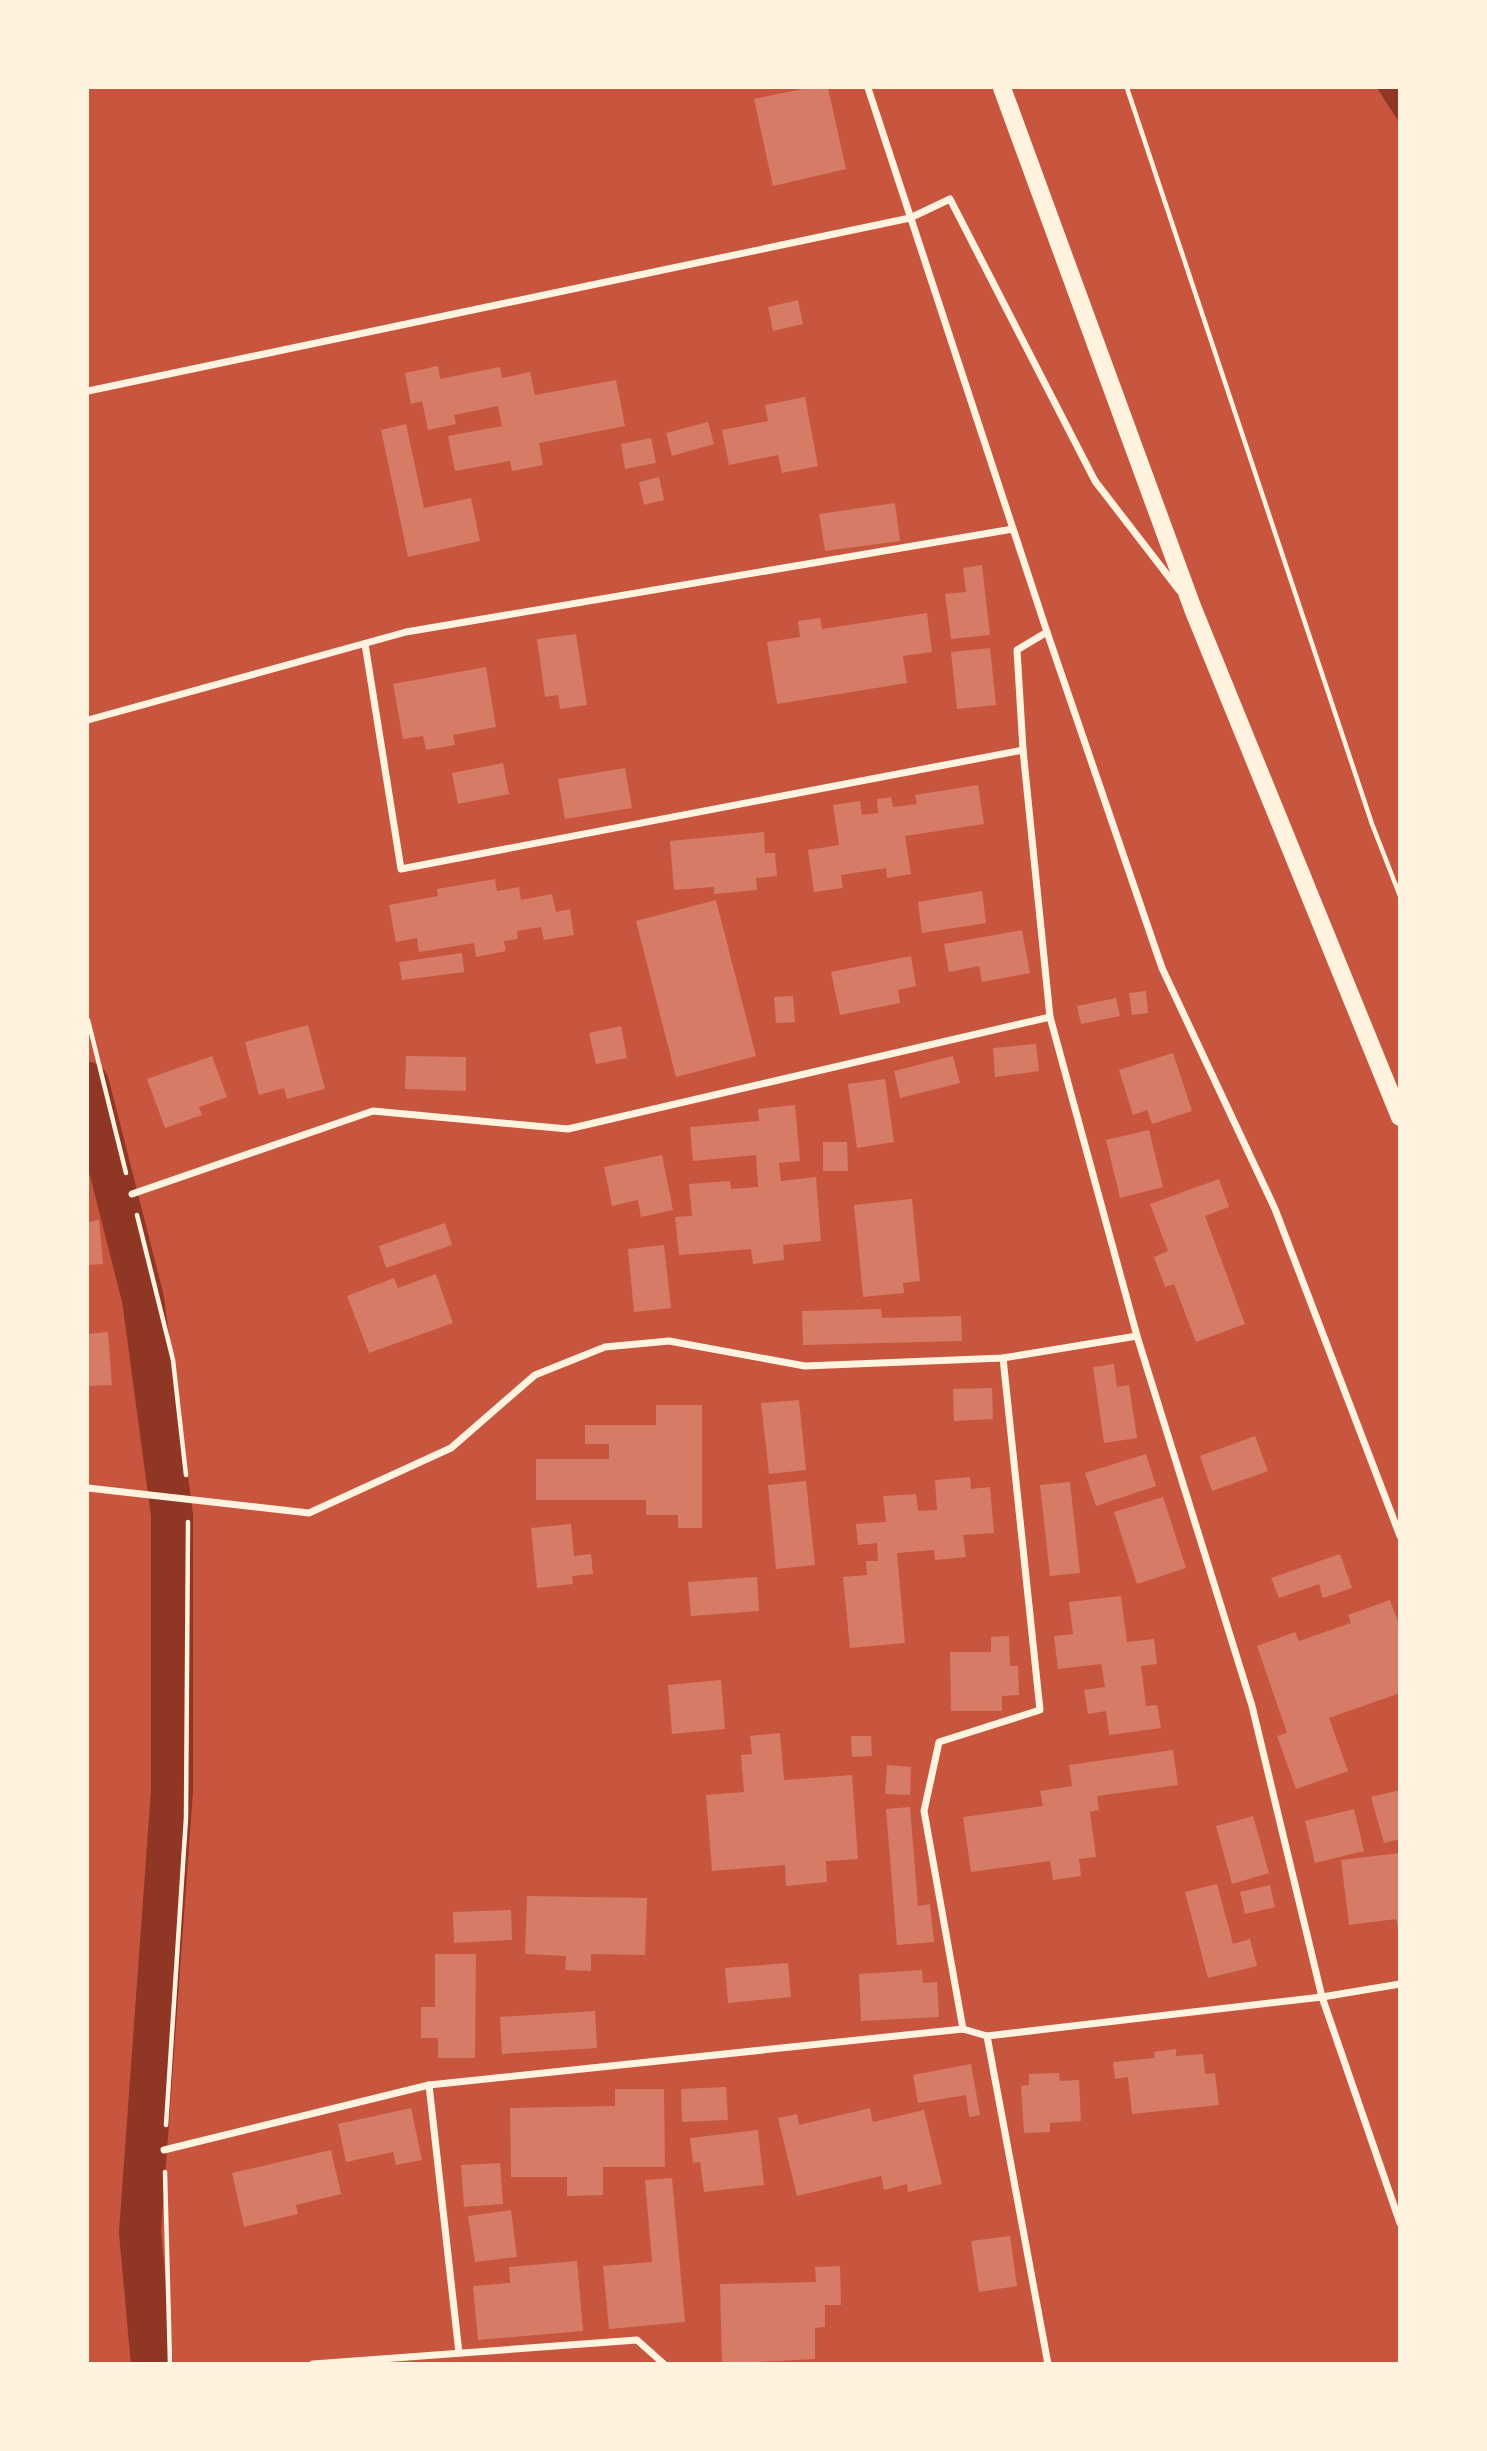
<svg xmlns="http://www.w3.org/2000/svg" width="1487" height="2451" viewBox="0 0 1487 2451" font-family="'Varela Round',sans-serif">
<rect width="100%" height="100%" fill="#c8553d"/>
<polygon fill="#8f3625" points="1377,88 1399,88 1399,122"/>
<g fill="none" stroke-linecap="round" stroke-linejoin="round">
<polyline stroke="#8f3625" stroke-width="42" points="88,1083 143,1299 172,1515 172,1791 140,2232 152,2364"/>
</g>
<g fill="#d67c66">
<polygon points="808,88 828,88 846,169 773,186 754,99"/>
<polygon points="798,300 803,324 773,331 768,307"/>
<polygon points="438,366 440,379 500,367 502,378 530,372 535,395 616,380 625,426 539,443 543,465 512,471 510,461 455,471 448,436 502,426 498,406 454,415 456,424 428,430 422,401 411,404 405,373"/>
<polygon points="805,397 818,466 782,473 778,455 729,465 722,430 768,421 765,405"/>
<polygon points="708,422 714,444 672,456 666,433"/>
<polygon points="406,424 424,508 471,498 480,541 408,557 381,430"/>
<polygon points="651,438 656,463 625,469 621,444"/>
<polygon points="659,477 664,500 644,505 639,482"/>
<polygon points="895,503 900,541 825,551 819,514"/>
<polygon points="982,565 990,635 951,639 945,594 966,592 963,568"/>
<polygon points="927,613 932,652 903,656 907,683 777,704 767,642 800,637 798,621 820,618 822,629"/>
<polygon points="576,634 587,705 560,709 558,695 545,697 537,639"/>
<polygon points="990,648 996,705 957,709 951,652"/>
<polygon points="486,667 496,727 453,735 455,745 426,750 423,736 403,739 393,684"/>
<polygon points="503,763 509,794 458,804 452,773"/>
<polygon points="625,768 632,808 565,819 558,779"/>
<polygon points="978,785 984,824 905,836 911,874 887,878 886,868 841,875 843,888 814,892 808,850 839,845 833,805 860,801 862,815 878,813 877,799 891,797 893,807 917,804 915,795"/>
<polygon points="764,832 765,853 775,853 777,876 756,878 757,890 714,894 714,887 674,890 670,841"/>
<polygon points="495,879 497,891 519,887 521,900 552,894 556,912 570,909 574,935 544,940 541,927 517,931 518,939 504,941 506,951 476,957 474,943 419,952 417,938 396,942 389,905 438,896 437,889"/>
<polygon points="982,891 986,923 922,933 918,902"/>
<polygon points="716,900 756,1056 676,1077 636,921"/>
<polygon points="1022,930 1030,973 982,982 979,966 949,972 944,944"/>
<polygon points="462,953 464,972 402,980 399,962"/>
<polygon points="911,956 916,986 898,990 900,1003 840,1015 831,972"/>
<polygon points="1146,991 1148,1013 1132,1015 1129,993"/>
<polygon points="793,996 795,1022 776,1023 774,997"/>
<polygon points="1116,998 1120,1016 1081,1024 1077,1006"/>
<polygon points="308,1025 325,1089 287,1099 284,1088 259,1095 245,1042"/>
<polygon points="621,1026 627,1058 596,1064 589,1033"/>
<polygon points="1036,1044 1039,1071 995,1077 993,1048"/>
<polygon points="1173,1053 1192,1111 1152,1124 1147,1110 1133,1115 1119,1070"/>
<polygon points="212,1056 227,1097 199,1107 202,1115 165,1128 147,1079"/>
<polygon points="406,1056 466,1057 466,1091 405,1089"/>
<polygon points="953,1056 960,1083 900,1098 894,1071"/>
<polygon points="885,1079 894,1142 857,1148 848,1084"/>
<polygon points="795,1105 800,1161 779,1163 781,1181 816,1177 821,1241 783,1245 784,1260 753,1264 751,1249 679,1255 675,1217 692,1216 689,1184 730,1181 731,1189 758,1187 756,1155 693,1161 690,1127 759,1121 758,1109"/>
<polygon points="1149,1130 1163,1187 1120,1198 1106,1140"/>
<polygon points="823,1142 847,1142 848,1171 823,1171"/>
<polygon points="662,1155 673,1210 641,1217 638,1200 612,1206 604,1167"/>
<polygon points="1219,1179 1229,1207 1205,1216 1245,1324 1196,1342 1174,1284 1165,1287 1154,1257 1168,1251 1150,1204"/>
<polygon points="912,1199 920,1281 903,1283 904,1293 863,1297 854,1205"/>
<polygon points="99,1220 103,1264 88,1265 88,1222"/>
<polygon points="445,1223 452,1245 386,1268 379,1246"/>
<polygon points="664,1245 671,1308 634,1312 628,1249"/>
<polygon points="436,1274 453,1323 369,1353 347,1296 394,1278 398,1288"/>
<polygon points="881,1309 882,1318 961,1316 962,1341 803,1345 802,1311"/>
<polygon points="108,1332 112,1385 88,1386 88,1334"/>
<polygon points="1114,1364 1117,1387 1129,1385 1137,1438 1104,1443 1093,1367"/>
<polygon points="992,1388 993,1419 954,1421 953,1389"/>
<polygon points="799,1400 806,1470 769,1474 761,1403"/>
<polygon points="656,1405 702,1405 702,1528 678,1528 678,1515 646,1515 646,1500 536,1500 536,1459 609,1459 609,1444 585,1444 585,1425 656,1425"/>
<polygon points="1255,1436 1268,1471 1212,1491 1200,1456"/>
<polygon points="1146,1454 1156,1486 1096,1506 1085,1473"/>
<polygon points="970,1477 971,1489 990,1487 994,1533 963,1535 966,1557 935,1560 934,1550 897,1553 905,1643 850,1648 843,1577 867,1575 866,1561 878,1561 877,1543 858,1545 856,1524 886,1522 883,1496 916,1494 918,1511 937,1510 935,1480"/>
<polygon points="806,1481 815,1565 776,1569 768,1485"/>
<polygon points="1070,1482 1080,1573 1050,1576 1040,1485"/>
<polygon points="1163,1497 1186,1568 1137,1584 1114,1512"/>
<polygon points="571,1524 574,1556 591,1554 593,1574 572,1576 573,1584 537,1588 531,1528"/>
<polygon points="1340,1554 1352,1588 1323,1598 1319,1584 1279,1598 1271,1578"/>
<polygon points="757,1577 759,1611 691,1616 688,1582"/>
<polygon points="1121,1596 1127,1642 1154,1639 1157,1664 1141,1666 1146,1706 1157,1705 1161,1728 1109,1735 1106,1711 1088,1714 1084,1690 1105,1687 1101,1664 1058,1669 1054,1636 1073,1634 1069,1602"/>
<polygon points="1390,1600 1400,1627 1400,1693 1329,1718 1348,1771 1296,1789 1277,1736 1287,1733 1257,1646 1295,1632 1299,1641 1351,1623 1348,1615"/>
<polygon points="1009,1636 1010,1666 1018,1666 1019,1695 1002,1696 1002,1711 951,1711 950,1652 991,1652 991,1637"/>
<polygon points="721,1680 725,1729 672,1734 668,1685"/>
<polygon points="780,1733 784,1780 852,1775 858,1859 826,1861 827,1882 786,1886 785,1865 712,1871 706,1795 744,1792 741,1755 752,1754 750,1736"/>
<polygon points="851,1736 871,1736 872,1756 852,1757"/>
<polygon points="1173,1750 1178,1785 1097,1796 1099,1810 1090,1812 1096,1857 1079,1859 1081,1876 1053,1880 1050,1861 971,1872 963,1817 1043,1806 1040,1791 1072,1786 1069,1765"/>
<polygon points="887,1765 911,1767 910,1795 885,1794"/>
<polygon points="1400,1790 1400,1839 1384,1843 1371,1797"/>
<polygon points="910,1807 918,1906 930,1904 934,1942 897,1945 886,1809"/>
<polygon points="1354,1809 1364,1851 1315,1863 1305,1821"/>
<polygon points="1253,1816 1269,1873 1232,1884 1216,1826"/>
<polygon points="1400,1853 1400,1936 1396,1919 1349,1925 1341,1860"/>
<polygon points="1217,1884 1233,1944 1250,1939 1257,1966 1208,1978 1185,1892"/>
<polygon points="1270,1885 1275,1907 1245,1914 1240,1892"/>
<polygon points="527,1896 647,1898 645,1955 591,1954 591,1971 565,1970 566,1956 525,1954"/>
<polygon points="511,1910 512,1940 454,1943 453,1912"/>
<polygon points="435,1954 476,1954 475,2058 438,2058 438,2038 421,2038 421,2007 435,2007"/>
<polygon points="788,1963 791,1997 728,2003 725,1968"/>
<polygon points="922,1970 923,1983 937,1982 939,2017 861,2021 859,1974"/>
<polygon points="595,2011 597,2048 502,2054 500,2017"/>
<polygon points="1176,2049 1176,2056 1203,2054 1205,2074 1215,2073 1219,2105 1132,2114 1128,2077 1115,2079 1113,2062 1155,2058 1154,2052"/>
<polygon points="971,2064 980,2115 969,2117 966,2095 918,2103 913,2075"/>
<polygon points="1059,2073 1060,2081 1079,2080 1081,2121 1050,2123 1050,2132 1024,2133 1021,2086 1029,2085 1029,2074"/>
<polygon points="726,2087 728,2120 682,2122 681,2089"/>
<polygon points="615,2089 664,2089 665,2167 603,2167 603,2195 567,2196 567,2177 511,2177 510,2108 615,2106"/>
<polygon points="411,2108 422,2160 396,2165 393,2152 346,2162 338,2124"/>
<polygon points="870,2108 873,2122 924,2110 942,2184 908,2192 907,2184 884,2190 881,2176 797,2196 778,2118 797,2114 799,2125"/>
<polygon points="758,2130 764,2185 704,2192 700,2162 693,2163 690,2138"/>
<polygon points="331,2150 341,2194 296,2205 298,2214 244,2227 232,2173"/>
<polygon points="500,2163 503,2204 464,2207 461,2165"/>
<polygon points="672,2178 685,2322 609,2329 603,2266 652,2262 645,2180"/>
<polygon points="511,2210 517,2257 475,2262 468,2216"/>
<polygon points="1010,2236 1017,2286 979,2292 971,2241"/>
<polygon points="577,2261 583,2331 478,2340 473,2286 510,2283 509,2267"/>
<polygon points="840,2266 841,2305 825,2305 825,2327 815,2328 815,2359 722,2364 720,2284 816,2282 815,2267"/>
</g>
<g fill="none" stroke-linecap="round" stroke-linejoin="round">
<g stroke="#fff3e0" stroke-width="4.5">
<polyline points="1127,88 1372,824 1400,896"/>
<polyline points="88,1020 126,1173"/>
<polyline points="137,1215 173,1360 186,1475"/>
<polyline points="166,2125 186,1818 188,1522"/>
<polyline points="165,2172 170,2364"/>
</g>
<g stroke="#fff3e0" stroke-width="7">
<polyline points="868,88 1047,632 1162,968 1275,1209 1400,1536"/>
<polyline points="88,391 910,218 950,199 1095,481 1179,590"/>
<polyline points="1047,632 1017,650 1023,750 1050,1017 1137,1336 1252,1706 1322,1997 1400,2223"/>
<polyline points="365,644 401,869 1023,750"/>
<polyline points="88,720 406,632 1013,529"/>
<polyline points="132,1194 373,1111 568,1129 1050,1017"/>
<polyline points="88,1488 309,1513 451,1448 535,1375 605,1347 669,1341 805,1366 1003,1358 1137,1336"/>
<polyline points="963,2029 924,1811 939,1742 1040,1710 1003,1358"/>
<polyline points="987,2036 1048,2364"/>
<polyline points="429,2085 459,2353"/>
<polyline points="164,2150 429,2085 963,2029 987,2036 1322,1997 1400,1984"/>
<polyline points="313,2364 637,2340 664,2364"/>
</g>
<polyline stroke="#fff3e0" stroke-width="18" points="1002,88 1193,609 1400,1117"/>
</g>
<rect width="1487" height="2451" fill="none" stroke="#fff3e0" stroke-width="178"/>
</svg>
